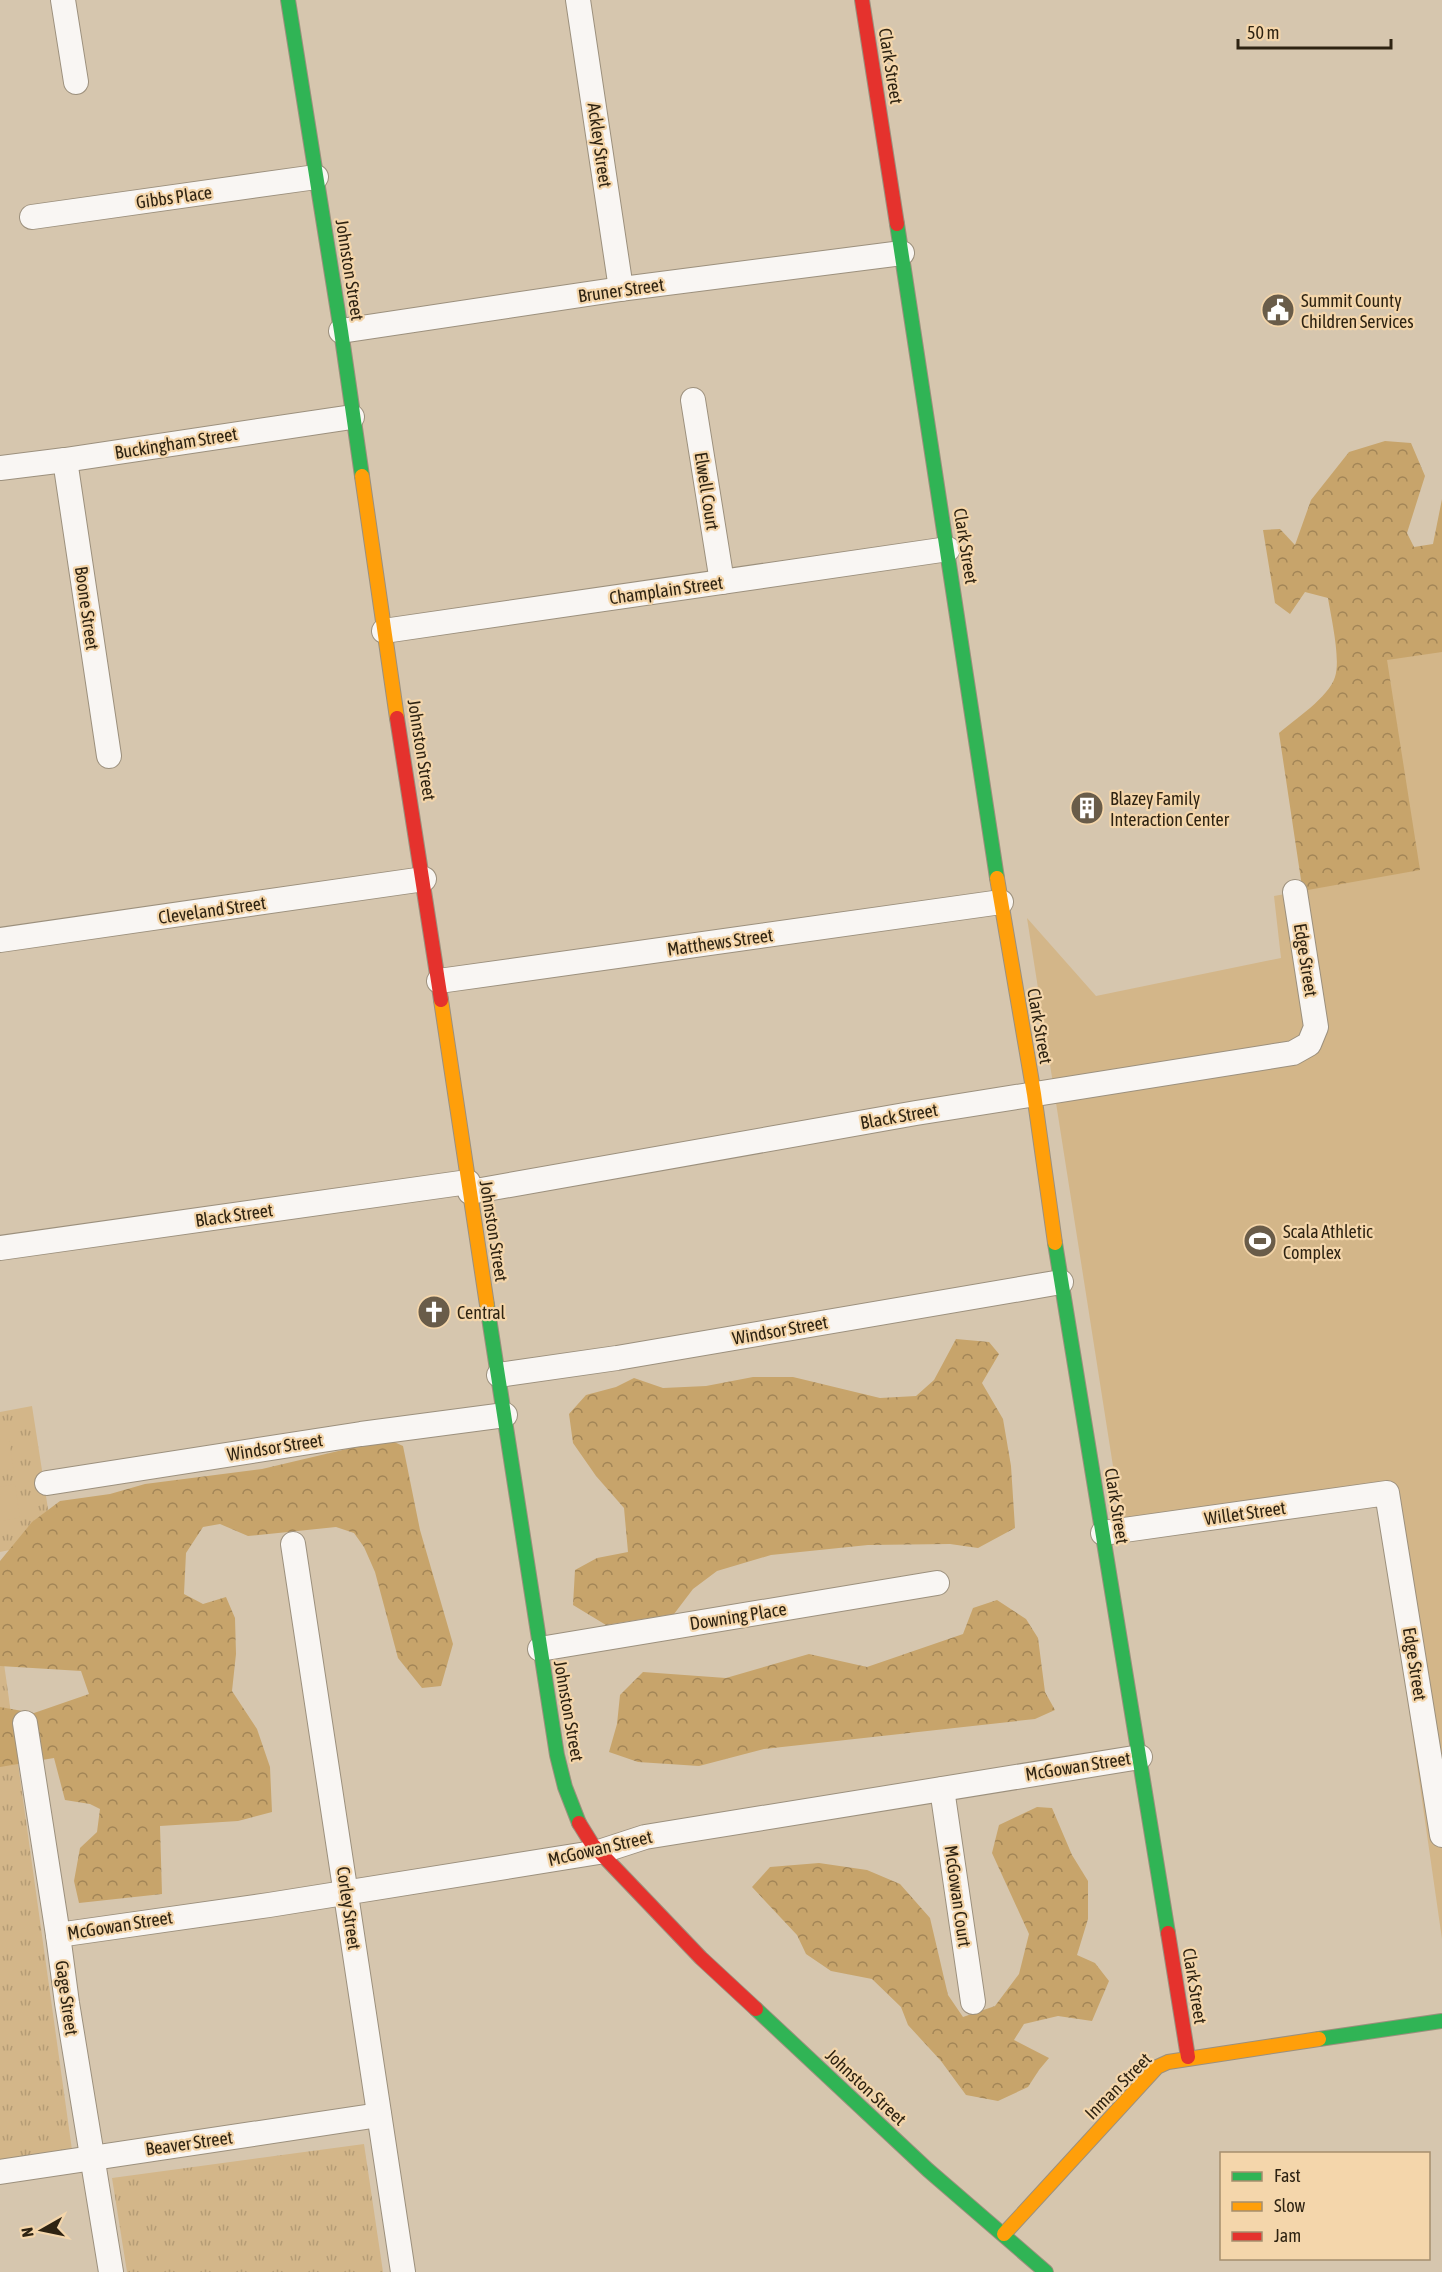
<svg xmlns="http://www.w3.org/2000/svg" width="1442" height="2272" viewBox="0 0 1442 2272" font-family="'Asap Condensed',sans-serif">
<defs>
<pattern id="grass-tufts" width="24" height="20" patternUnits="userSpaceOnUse" patternTransform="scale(1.5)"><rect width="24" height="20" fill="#d3b689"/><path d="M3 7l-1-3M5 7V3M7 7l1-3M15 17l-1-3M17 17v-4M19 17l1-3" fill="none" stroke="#b59c75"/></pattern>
<pattern id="forest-crowns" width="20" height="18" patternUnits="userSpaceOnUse" patternTransform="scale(1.5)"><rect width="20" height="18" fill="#c7a46b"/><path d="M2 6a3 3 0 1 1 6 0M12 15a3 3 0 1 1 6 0" fill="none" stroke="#a28557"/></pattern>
</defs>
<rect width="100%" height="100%" fill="#d6c6ae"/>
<g fill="url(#grass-tufts)">
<polygon points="32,1406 53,1541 0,1552 0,1412"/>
<polygon points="0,1635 72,2150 0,2166"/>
<polygon points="364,2144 383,2272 127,2272 112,2178"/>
</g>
<g fill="url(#forest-crowns)">
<path d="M1385 441 1411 443 1425 476 1407 533 1414 547 1433 544 1442 499V1005L1322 1020 1279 733C1294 720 1329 697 1335 677 1341 659 1331 617 1328 598L1305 592 1290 614 1275 603 1263 530 1280 529 1295 545 1311 500 1349 452Z"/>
<polygon points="956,1339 989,1342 999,1354 982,1383 1003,1419 1011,1466 1015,1528 978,1548 950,1544 868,1545 771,1555 717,1571 693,1589 674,1614 606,1625 573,1605 575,1570 597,1558 628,1552 624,1508 596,1476 573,1443 569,1414 586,1395 616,1387 634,1378 663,1388 706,1386 753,1377 793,1377 880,1398 916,1396 934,1380"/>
<polygon points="392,1441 403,1446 420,1530 453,1644 441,1686 422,1688 398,1658 375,1572 364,1547 354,1533 336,1527 248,1536 220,1524 203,1527 186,1553 184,1594 203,1604 226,1597 235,1618 236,1654 232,1691 257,1729 270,1767 272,1812 238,1821 160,1826 162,1894 79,1903 74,1881 80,1848 97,1832 100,1809 90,1804 65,1800 54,1758 0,1767 0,1707 34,1713 89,1694 81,1671 0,1666 0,1561 32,1522 60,1501 110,1494 145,1484 262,1469 351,1448"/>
<polygon points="997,1600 1026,1619 1038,1638 1045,1692 1055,1710 1035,1719 764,1749 699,1766 638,1762 609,1752 617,1724 620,1695 643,1672 726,1678 809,1654 867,1667 963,1634 973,1608"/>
<polygon points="1037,1807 1052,1808 1072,1855 1088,1881 1088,1919 1077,1955 1095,1963 1109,1981 1092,2021 1058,2016 1024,2024 1014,2040 1049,2058 1039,2070 1028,2087 998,2101 966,2095 941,2061 908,2025 901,2007 872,1979 831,1971 806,1954 797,1935 752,1887 770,1867 819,1863 867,1870 900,1884 930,1918 948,1995 963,2017 995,2006 1019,1974 1029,1934 992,1853 999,1825"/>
</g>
<g fill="#d3b689">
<polygon points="1442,652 1442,1939 1377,1487 1138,1520 1121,1517 1027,918 1096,996 1281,958 1274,896 1420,870 1387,660"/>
<polygon points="9,1439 14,1473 0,1475 0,1440"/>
<polygon points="15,1484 20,1518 0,1521 0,1487"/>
</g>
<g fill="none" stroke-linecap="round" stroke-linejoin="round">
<g stroke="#9c907d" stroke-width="26">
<g id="street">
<polyline points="63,0 76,82"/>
<polyline points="578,0 621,289"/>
<polyline points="32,217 316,177"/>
<polyline points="341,331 621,289 902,253"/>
<polyline points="693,400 722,582"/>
<polyline points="65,460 109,756"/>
<polyline points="0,468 65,460 352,417"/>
<polyline points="384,631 948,549"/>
<polyline points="0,940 424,879"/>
<polyline points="439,981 1001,902"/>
<polyline points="470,1192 916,1113 1293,1053 1309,1044 1316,1027 1295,892"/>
<polyline points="0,1248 468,1182"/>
<polyline points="499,1375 617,1358 1061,1282"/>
<polyline points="47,1483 361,1434 505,1415"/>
<polyline points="1103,1533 1387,1493 1442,1835"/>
<polyline points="293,1544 403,2272"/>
<polyline points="540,1649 937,1583"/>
<polyline points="25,1723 58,1935 67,2003 111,2272"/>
<polyline points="942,1789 973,2002"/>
<polyline points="58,1935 269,1905 599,1852 645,1837 1140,1757"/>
<polyline points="0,2172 379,2115"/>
</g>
</g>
<g stroke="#9c907d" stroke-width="16">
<g id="fast">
<polyline points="288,0 341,331 362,476"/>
<polyline points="897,224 997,878"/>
<polyline points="1055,1243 1168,1933"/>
<polyline points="487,1305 557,1755 565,1787 579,1823"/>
<polyline points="756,2009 928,2170 1046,2272"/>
<polyline points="1319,2039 1442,2021"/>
</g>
</g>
<g stroke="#9c907d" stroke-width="16">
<g id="slow">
<polyline points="362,476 397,718"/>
<polyline points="997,878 1034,1094 1055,1243"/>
<polyline points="441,1000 487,1305"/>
<polyline points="1004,2234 1157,2067 1168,2062 1319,2039"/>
</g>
</g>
<g stroke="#9c907d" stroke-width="16">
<g id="jam">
<polyline points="862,0 897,224"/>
<polyline points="397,718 441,1000"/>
<polyline points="579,1823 592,1844 701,1958 756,2009"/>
<polyline points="1168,1933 1188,2057"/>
</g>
</g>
<use href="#street" stroke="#f9f6f3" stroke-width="24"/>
<use href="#fast" stroke="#30b455" stroke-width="14"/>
<use href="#slow" stroke="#ff9f0a" stroke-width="14"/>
<use href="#jam" stroke="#e5322d" stroke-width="14"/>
</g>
<defs>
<g id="civic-disc" transform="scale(1.725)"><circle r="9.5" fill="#695c49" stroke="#f4d6ab"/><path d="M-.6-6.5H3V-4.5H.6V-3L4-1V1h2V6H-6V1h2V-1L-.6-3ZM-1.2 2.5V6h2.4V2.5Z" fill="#fff"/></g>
<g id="building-disc" transform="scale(1.725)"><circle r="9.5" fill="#695c49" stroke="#f4d6ab"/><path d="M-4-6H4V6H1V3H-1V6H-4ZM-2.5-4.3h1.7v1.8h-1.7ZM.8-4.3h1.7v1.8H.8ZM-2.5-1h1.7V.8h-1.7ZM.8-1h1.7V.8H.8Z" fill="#fff"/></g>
<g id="stadium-disc" transform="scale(1.725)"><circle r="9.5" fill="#695c49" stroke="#f4d6ab"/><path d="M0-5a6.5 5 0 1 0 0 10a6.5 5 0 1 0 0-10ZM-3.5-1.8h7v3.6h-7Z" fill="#fff"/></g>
<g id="church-disc" transform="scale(1.725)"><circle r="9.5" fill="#695c49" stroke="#f4d6ab"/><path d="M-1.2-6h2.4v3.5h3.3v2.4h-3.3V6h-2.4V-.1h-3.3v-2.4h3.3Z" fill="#fff"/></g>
</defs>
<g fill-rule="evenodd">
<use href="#civic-disc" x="1278" y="310"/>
<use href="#building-disc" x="1087" y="808"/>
<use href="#stadium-disc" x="1260" y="1241"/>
<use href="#church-disc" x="434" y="1312"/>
</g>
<g text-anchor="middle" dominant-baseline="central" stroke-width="4.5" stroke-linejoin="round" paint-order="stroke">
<g font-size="18" fill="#2e2312" stroke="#f4d6ab">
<text transform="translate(891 66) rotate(81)">Clark Street</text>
<text transform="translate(600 145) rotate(82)">Ackley Street</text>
<text transform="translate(174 197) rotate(-8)">Gibbs Place</text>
<text transform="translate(350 270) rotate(81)">Johnston Street</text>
<text transform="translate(621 290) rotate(-8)">Bruner Street</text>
<text transform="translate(176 443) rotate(-9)">Buckingham Street</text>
<text transform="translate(707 491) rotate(81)">Elwell Court</text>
<text transform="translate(966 546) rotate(81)">Clark Street</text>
<text transform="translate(666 590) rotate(-8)">Champlain Street</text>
<text transform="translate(87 608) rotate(82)">Boone Street</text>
<text transform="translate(422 750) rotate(81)">Johnston Street</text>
<text transform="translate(212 910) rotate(-8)">Cleveland Street</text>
<text transform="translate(720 942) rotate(-8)">Matthews Street</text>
<text transform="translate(1306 960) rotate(81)">Edge Street</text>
<text transform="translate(1040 1026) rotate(80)">Clark Street</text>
<text transform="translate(899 1116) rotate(-10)">Black Street</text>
<text transform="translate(234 1215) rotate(-8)">Black Street</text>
<text transform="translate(494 1231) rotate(81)">Johnston Street</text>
<text transform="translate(780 1330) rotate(-10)">Windsor Street</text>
<text transform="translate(275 1447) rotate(-9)">Windsor Street</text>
<text transform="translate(1117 1506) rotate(81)">Clark Street</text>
<text transform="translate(1245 1513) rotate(-8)">Willet Street</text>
<text transform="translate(738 1616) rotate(-9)">Downing Place</text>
<text transform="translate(1415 1664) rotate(81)">Edge Street</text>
<text transform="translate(569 1711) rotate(80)">Johnston Street</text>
<text transform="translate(1078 1766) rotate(-9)">McGowan Street</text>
<text transform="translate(600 1848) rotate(-13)">McGowan Street</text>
<text transform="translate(958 1896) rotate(82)">McGowan Court</text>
<text transform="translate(349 1908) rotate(82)">Corley Street</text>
<text transform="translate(120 1925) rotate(-9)">McGowan Street</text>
<text transform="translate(1195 1986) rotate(81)">Clark Street</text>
<text transform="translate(67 1998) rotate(82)">Gage Street</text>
<text transform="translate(1118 2086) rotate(-45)">Inman Street</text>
<text transform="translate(866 2087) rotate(43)">Johnston Street</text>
<text transform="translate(189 2143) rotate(-8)">Beaver Street</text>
</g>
<g font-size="18" fill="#2e2312" stroke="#f4d6ab" text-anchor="start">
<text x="1301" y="300">Summit County<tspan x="1301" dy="21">Children Services</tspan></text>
<text x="1110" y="798">Blazey Family<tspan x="1110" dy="21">Interaction Center</tspan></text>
<text x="1283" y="1231">Scala Athletic<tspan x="1283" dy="21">Complex</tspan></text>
<text x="457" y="1312">Central</text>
</g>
</g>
<rect x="1220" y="2152" width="210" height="108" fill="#f4d6ab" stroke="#a58e6e" stroke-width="1.5"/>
<rect x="1232" y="2172" width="30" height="9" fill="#30b455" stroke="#a58e6e" stroke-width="1.5"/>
<text x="1274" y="2182" font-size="18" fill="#2e2312">Fast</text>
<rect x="1232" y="2202" width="30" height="9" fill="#ff9f0a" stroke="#a58e6e" stroke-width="1.5"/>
<text x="1274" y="2212" font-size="18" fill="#2e2312">Slow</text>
<rect x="1232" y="2232" width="30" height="9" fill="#e5322d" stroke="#a58e6e" stroke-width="1.5"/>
<text x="1274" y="2242" font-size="18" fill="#2e2312">Jam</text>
<g transform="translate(42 2230) rotate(261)" stroke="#f4d6ab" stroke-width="4.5" paint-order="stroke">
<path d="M0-4.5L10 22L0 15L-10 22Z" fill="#2e2312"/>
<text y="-9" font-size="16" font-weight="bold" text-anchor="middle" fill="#2e2312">N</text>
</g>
<path d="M1238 39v9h153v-9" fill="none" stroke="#2e2312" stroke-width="3"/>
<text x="1247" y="39" font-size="18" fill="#2e2312" stroke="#f4d6ab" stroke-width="4.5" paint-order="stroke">50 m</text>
</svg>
